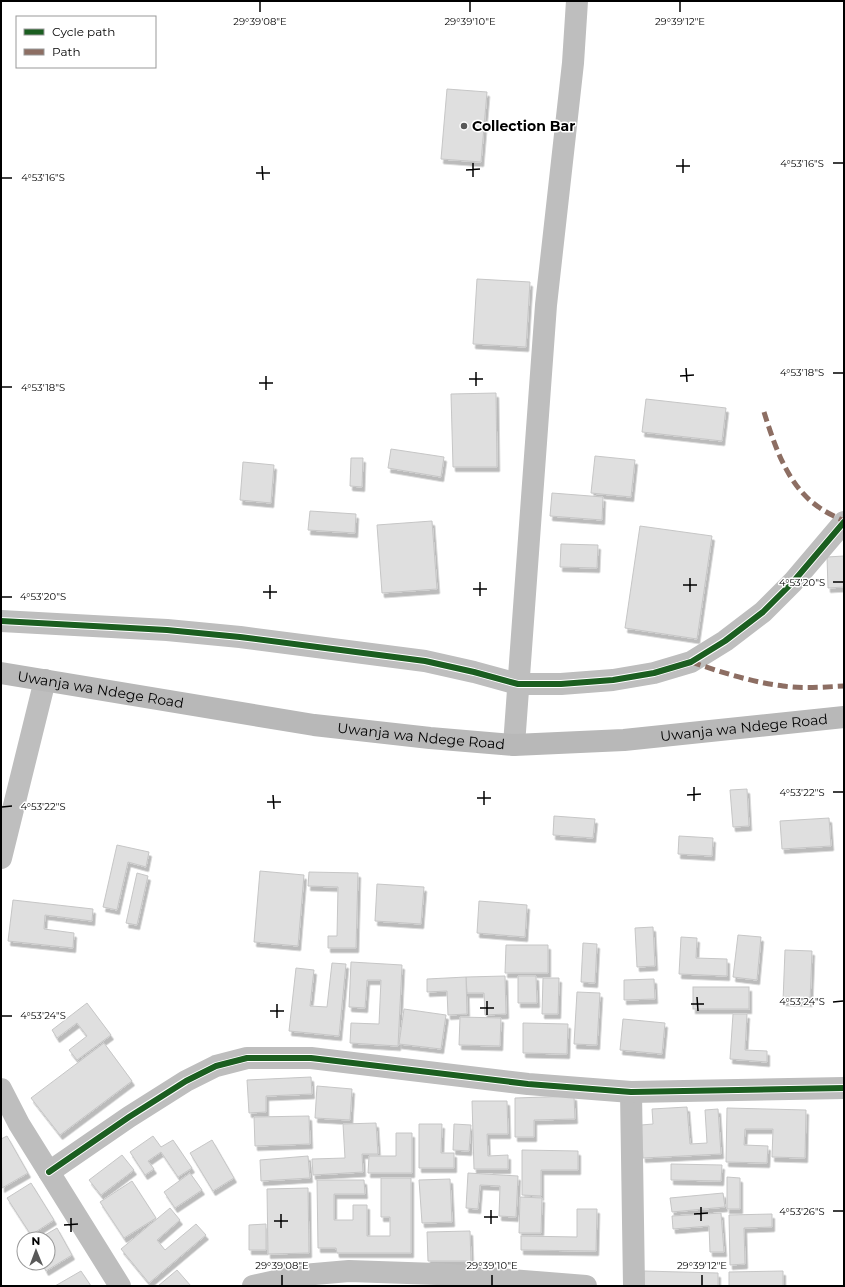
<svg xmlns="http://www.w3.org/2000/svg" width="845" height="1287" viewBox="0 0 845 1287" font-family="Montserrat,sans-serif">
<defs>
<filter id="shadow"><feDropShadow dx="2.5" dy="4.5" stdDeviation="0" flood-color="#0004"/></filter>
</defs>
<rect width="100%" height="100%" fill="#fff"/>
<g fill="#dfdfdf" stroke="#c6c6c6" filter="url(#shadow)">
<polygon points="447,89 487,92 481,162 441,159"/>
<polygon points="477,279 530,282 526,347 473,344"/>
<polygon points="496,393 497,467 453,467 451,394"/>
<polygon points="646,399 726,408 722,441 642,432"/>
<polygon points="391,449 444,457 441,477 388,468"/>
<polygon points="595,456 635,460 631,497 591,493"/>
<polygon points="351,458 363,458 362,487 350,486"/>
<polygon points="243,462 274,465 271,503 240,500"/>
<polygon points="552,493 603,497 602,520 550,516"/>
<polygon points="310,511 356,514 355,533 308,530"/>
<polygon points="432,521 437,589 382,593 377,525"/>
<polygon points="640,526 712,536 697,639 625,628"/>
<polygon points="561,544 598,545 597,568 560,567"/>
<polygon points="844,556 844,587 828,588 827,557"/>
<polygon points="747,789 749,826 733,827 730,790"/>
<polygon points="554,816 595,819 593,838 553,835"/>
<polygon points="829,818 831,846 782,849 780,821"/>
<polygon points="679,836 713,838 712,856 678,854"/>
<polygon points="117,845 149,852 146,867 128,862 117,910 103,907"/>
<polygon points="260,871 304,875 298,946 254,942"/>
<polygon points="309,872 358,873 356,948 328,948 328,936 337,936 338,887 308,886"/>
<polygon points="137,873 148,876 137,925 126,923"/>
<polygon points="377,884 424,887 421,924 375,921"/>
<polygon points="13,900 93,909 92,921 45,915 44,929 74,933 73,948 8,941"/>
<polygon points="479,901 527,905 525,937 477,933"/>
<polygon points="653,927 655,966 637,967 635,928"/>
<polygon points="738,935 761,937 757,980 733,977"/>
<polygon points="681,937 697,938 696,958 727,959 727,976 679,974"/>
<polygon points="583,943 597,944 595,983 581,982"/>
<polygon points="506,945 548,945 548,973 505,973"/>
<polygon points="785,950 812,951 810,1002 783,1001"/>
<polygon points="351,962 402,965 398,1046 350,1043 351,1023 379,1024 381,980 367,980 365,1008 349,1007"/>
<polygon points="332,963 346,964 339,1036 289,1031 296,968 314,970 310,1006 327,1007"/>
<polygon points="505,976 506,1014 485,1015 484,993 467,993 466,977"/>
<polygon points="518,976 536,976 537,1003 518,1003"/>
<polygon points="466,977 467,1014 448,1015 447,991 427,992 427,979"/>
<polygon points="543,978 559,978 558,1014 542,1014"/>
<polygon points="654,979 655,999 624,1000 624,980"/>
<rect x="693" y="987" width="56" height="22"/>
<polygon points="577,992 600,993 597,1045 574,1044"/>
<polygon points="87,1003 111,1035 77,1060 69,1050 87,1036 77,1023 57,1038 52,1030"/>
<polygon points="404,1009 446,1015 441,1049 399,1044"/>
<polygon points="733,1014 747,1014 745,1050 767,1051 767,1062 730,1059"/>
<polygon points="460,1017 501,1018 500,1046 459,1045"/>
<polygon points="623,1019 665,1023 662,1054 620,1050"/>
<polygon points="523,1023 568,1024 567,1054 523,1053"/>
<polygon points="104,1043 132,1081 60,1135 31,1098"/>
<polygon points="311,1077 312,1094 266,1096 266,1112 249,1113 247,1080"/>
<polygon points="317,1086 352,1089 350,1120 315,1118"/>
<polygon points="574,1096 575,1119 534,1120 534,1137 515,1137 515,1098"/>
<polygon points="472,1101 507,1101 508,1134 487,1134 488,1156 508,1155 508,1169 474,1169"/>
<polygon points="687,1107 690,1144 707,1143 705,1110 718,1109 721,1154 643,1158 641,1125 653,1124 652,1109"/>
<polygon points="727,1108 806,1110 805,1158 772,1157 773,1129 745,1129 744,1145 768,1146 767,1163 726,1162"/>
<polygon points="309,1116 310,1144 255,1146 254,1117"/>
<polygon points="376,1123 378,1154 362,1154 363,1172 313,1175 312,1159 345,1158 343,1124"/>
<polygon points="419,1124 442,1124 441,1153 454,1153 454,1168 419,1168"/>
<polygon points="454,1124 471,1125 469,1151 453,1150"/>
<polygon points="396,1133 412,1133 412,1173 368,1173 369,1156 396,1156"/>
<polygon points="7,1136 28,1173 2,1188 1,1139"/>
<polygon points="153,1136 161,1147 173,1140 192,1168 178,1177 161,1152 148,1161 154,1169 145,1175 130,1152"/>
<polygon points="212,1140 234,1178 213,1191 190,1153"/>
<polygon points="522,1150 578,1151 578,1170 541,1170 541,1196 522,1195"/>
<polygon points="122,1155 134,1170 101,1195 89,1180"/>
<polygon points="308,1156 310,1178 261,1181 260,1160"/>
<polygon points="671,1164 722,1165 721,1181 671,1180"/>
<polygon points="190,1173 202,1190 175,1208 164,1192"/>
<polygon points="468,1173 518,1176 516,1217 499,1216 500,1186 480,1185 478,1209 466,1208"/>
<polygon points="727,1177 740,1178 740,1209 727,1209"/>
<polygon points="381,1178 411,1178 411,1253 337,1253 336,1248 318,1248 317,1180 364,1180 365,1194 334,1194 334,1220 353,1220 353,1205 367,1205 367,1236 390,1236 390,1217 381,1217"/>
<polygon points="450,1179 452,1222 422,1223 419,1180"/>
<polygon points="132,1181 156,1218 124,1238 100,1202"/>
<polygon points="31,1183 54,1220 31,1235 7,1198"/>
<polygon points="308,1188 309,1253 268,1254 267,1189"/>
<polygon points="723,1193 725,1207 672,1212 670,1198"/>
<polygon points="520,1197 542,1198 541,1233 519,1233"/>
<polygon points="170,1208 180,1220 157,1240 165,1250 196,1224 206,1235 149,1283 121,1249"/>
<polygon points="577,1209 597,1209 596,1251 521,1250 521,1236 577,1237"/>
<polygon points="721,1213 724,1252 710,1252 709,1226 673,1229 672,1216"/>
<polygon points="772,1214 772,1227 744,1228 745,1264 730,1265 729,1215"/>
<polygon points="266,1224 266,1250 249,1250 249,1225"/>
<polygon points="57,1228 72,1255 46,1271 42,1263 48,1263 48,1239 38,1239"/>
<polygon points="470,1231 471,1261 428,1261 427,1232"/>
<polygon points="177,1270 191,1286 158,1286"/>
<polygon points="81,1271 91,1286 55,1286"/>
<polygon points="644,1271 718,1273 718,1286 644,1286"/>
<polygon points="783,1271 783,1286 729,1286 729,1272"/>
</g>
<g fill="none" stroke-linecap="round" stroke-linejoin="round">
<g stroke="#bebebe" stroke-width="22">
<polyline points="1,621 167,630 240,637 425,661 474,672 518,684 561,684 613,680 654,673 691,662 725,641 763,612 793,582 844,522"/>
<polyline points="514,745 546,305 573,63 577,1"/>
<polyline points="1,858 45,680"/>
<polyline points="1,1089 19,1124 120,1286"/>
<polyline points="631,1092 634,1286"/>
<polyline points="49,1172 129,1117 186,1081 216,1066 247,1058 311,1058 528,1084 631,1092 844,1088"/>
<polyline points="253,1286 303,1275 349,1271 437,1274 586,1286"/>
</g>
<path stroke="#b8b8b8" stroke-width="22" id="s1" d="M1 673 314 725 430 738 514 745 624 740 844 717"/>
<g stroke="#8d6e63" stroke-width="5" stroke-dasharray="10 5" stroke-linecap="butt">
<path d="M764 412C775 447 788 487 820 508 827 513 836 517 844 521"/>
<path d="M691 662C721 672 751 682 783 686 803 689 824 687 844 686"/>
</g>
<g stroke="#fff" stroke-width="8">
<g id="cycleway">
<polyline points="1,621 167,630 240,637 425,661 474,672 518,684 561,684 613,680 654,673 691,662 725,641 763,612 793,582 844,522"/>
<polyline points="49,1172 129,1117 186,1081 216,1066 247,1058 311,1058 528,1084 631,1092 844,1088"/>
</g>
</g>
<use href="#cycleway" stroke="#1b5e20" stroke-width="6"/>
</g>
<path fill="none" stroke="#000" stroke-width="1.5" d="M260 2V12M470 2V12M680 2V12M683 159V173M473 163V177M833 163H843M262 166 263 180M676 166H690M466 170 480 169M256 173H270M2 178H12M686 368 687 382M476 372V386M833 373H843M266 376V390M680 376 694 375M469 379H483M259 383H273M2 387H12M690 578V592M480 582V596M833 582H843M270 585V599M683 585H697M473 589H487M263 592H277M2 597H12M694 787V801M484 791V805M833 792H843M273 795 274 809M687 795 701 794M477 798H491M267 802H281M2 807 12 806M697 997 698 1011M487 1001V1015M833 1002 843 1001M277 1004V1018M691 1004H704M480 1008H494M270 1011H284M2 1016H12M701 1207V1221M491 1210V1224M833 1211H843M281 1214V1228M694 1214 708 1213M484 1217H498M71 1218V1232M274 1221H288M64 1225 78 1224M282 1275V1285M492 1275V1285M702 1275V1285"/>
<circle fill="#595959" stroke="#fff" stroke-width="1.5" cx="464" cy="126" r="4"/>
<g text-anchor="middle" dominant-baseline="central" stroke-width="3" stroke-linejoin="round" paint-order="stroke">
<g font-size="14" font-weight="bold" fill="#000" stroke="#fff" text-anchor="start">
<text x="472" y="126">Collection Bar</text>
</g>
<g font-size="14" fill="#000" stroke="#fff">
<text stroke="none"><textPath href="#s1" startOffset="101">Uwanja wa Ndege Road</textPath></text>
<text stroke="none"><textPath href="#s1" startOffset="749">Uwanja wa Ndege Road</textPath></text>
<text stroke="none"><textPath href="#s1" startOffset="425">Uwanja wa Ndege Road</textPath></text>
</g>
</g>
<g font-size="10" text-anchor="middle" fill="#000" stroke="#fff" stroke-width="3" stroke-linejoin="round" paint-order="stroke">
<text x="260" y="25">29°39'08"E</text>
<text x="470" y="25">29°39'10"E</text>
<text x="680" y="25">29°39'12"E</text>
<text x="802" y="167">4°53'16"S</text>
<text x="43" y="181">4°53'16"S</text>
<text x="802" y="376">4°53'18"S</text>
<text x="43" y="391">4°53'18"S</text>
<text x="802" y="586">4°53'20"S</text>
<text x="43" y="600">4°53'20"S</text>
<text x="802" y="796">4°53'22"S</text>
<text x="43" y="810">4°53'22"S</text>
<text x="802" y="1005">4°53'24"S</text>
<text x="43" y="1019">4°53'24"S</text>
<text x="802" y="1215">4°53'26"S</text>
<text x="282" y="1269">29°39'08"E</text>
<text x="492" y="1269">29°39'10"E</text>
<text x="702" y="1269">29°39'12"E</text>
</g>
<rect width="845" height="1287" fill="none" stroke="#000000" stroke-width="4"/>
<rect x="16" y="16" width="140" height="52" fill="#ffffff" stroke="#999999"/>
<rect x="24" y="29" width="20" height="6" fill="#1b5e20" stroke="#999999"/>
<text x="52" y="36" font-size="12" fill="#000000">Cycle path</text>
<rect x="24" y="49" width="20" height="6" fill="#8d6e63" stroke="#999999"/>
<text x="52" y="56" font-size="12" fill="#000000">Path</text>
<g transform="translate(36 1251) rotate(359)"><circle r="19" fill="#ffffff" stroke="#999999"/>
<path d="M0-3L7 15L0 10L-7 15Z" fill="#595959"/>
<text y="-6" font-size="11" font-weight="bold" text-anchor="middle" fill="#000000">N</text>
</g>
</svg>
